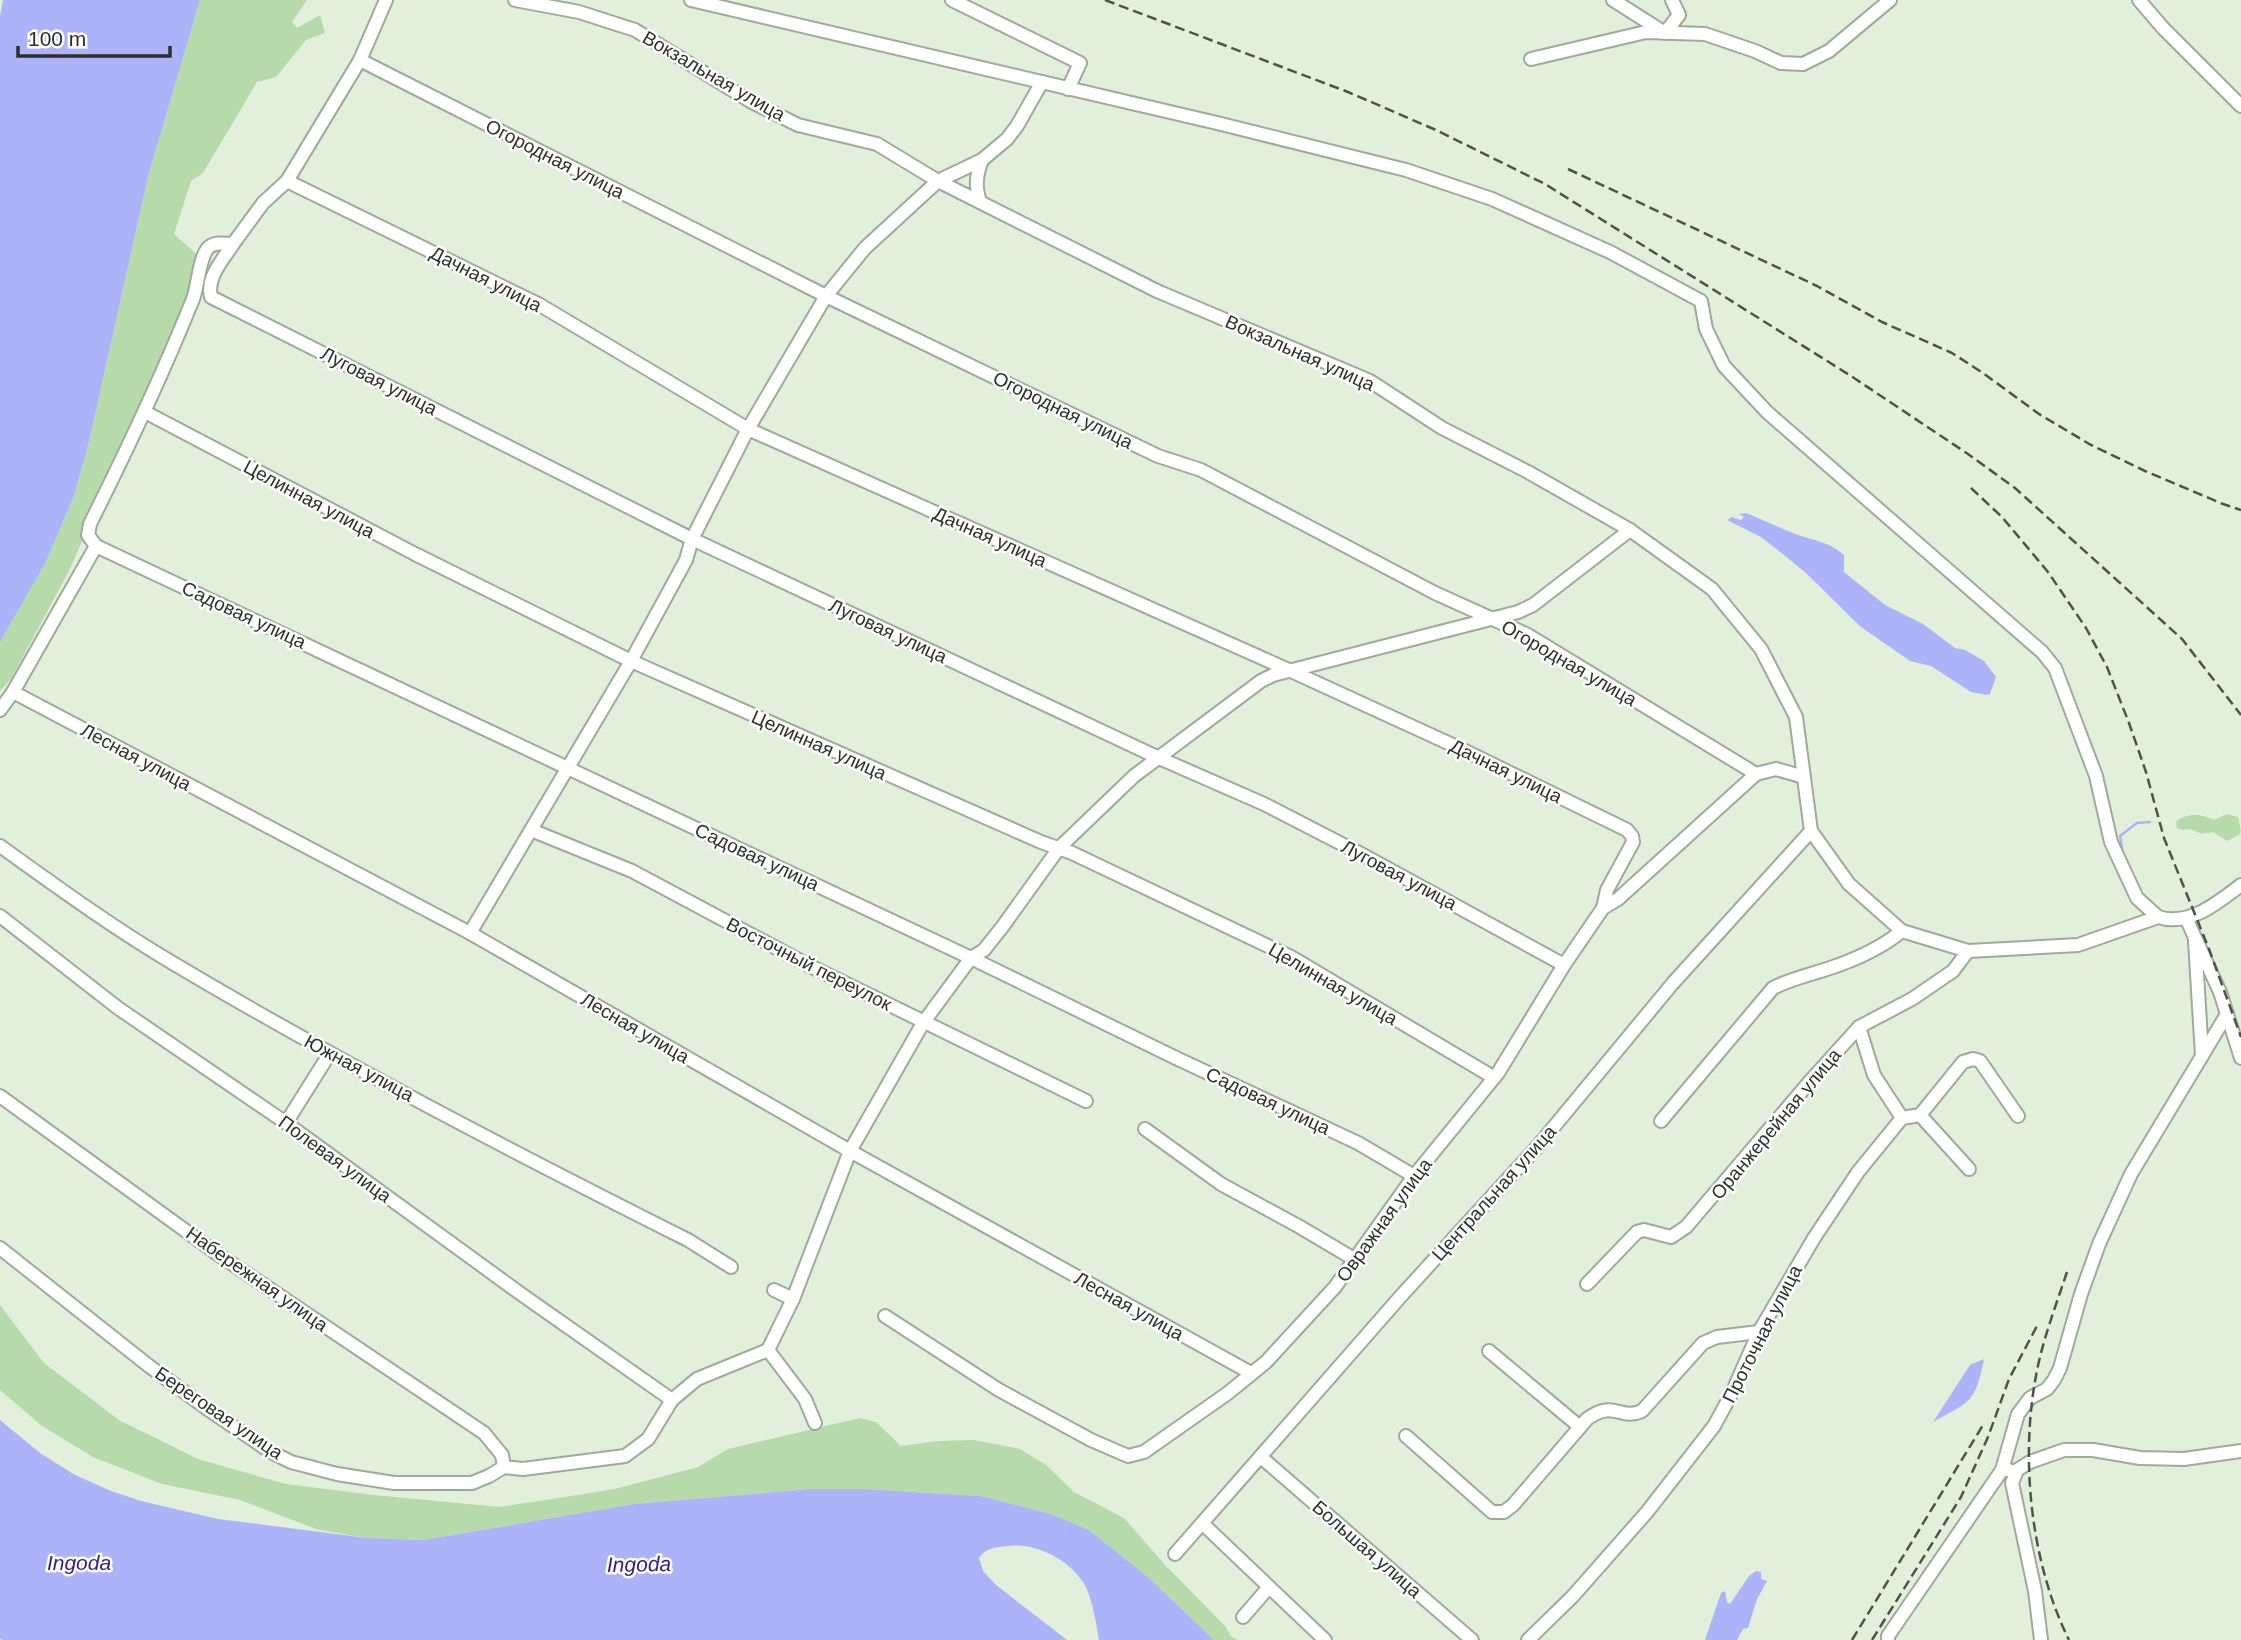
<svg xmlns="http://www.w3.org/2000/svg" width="2241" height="1640" viewBox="0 0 2241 1640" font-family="Arial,sans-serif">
<rect width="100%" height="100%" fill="#e1efdb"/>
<g fill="#b7daab">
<polygon points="200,0 307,0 292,22 297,28 320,15 325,33 306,40 276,77 257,82 203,173 191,181 174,234 203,260 195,286 69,571 11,679 0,691 0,642 45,564 74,496 89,442 148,177"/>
<path d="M2227 814 2238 817 2241 832 2239 835 2227 841 2213 832 2202 834 2190 829 2183 830 2177 828 2176 822C2186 812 2203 814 2214 820Z"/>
<polygon points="0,1305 44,1363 119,1420 198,1459 286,1484 374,1495 500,1507 615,1489 698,1467 728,1449 860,1418 876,1422 901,1446 938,1441 973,1440 1020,1449 1046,1465 1074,1492 1124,1518 1166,1566 1225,1626 1231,1636 1237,1640 1214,1640 1148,1577 1089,1530 1051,1514 981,1496 863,1489 810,1489 634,1504 423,1540 368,1538 319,1530 240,1500 162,1484 93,1457 42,1426 0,1390"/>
</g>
<g fill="#adb3f8">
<polygon points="3,0 200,0 148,177 89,442 74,496 45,564 0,642 0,16"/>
<path d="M1746 513C1762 519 1777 527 1793 533 1813 541 1826 540 1844 555V572L1885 605 1923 624 1955 648 1965 650 1984 661 1996 677 1990 694 1987 695 1971 692 1931 666 1910 661 1861 627 1806 573 1784 555 1761 537 1727 520 1732 517 1741 520 1744 517 1739 514Z"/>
<path d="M1984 1359C1975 1403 1971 1401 1933 1422L1970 1365Z"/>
<path d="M0 1420 40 1453 75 1475 111 1491 141 1501 218 1519 368 1538 423 1540 634 1504 810 1489H863L981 1496 1051 1514 1089 1530 1148 1577 1214 1640H1099C1096 1623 1093 1603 1086 1587 1072 1561 1037 1542 1008 1546 997 1547 985 1548 979 1558L983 1571 996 1585 1067 1640H3L0 1639Z"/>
<polygon points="1756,1571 1761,1572 1761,1579 1767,1581 1757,1599 1748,1628 1743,1629 1737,1640 1705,1640 1721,1593 1725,1591 1727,1602 1730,1604 1749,1576"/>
</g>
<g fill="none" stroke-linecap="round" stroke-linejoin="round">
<polyline stroke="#adb3f8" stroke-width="2.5" points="2123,854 2120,836 2137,823 2150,822"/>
<g stroke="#9dab99" stroke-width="16">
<g id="street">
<path d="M515 0 579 12 635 30 750 101 798 125 877 144 938 181 1157 291 1370 381 1442 428 1528 472 1630 530 1712 589 1761 649 1796 717 1811 831 1849 884 1902 931 1968 951 2078 945 2158 917C2189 927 2217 903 2241 885"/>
<polyline points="691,0 1217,123 1406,170 1492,199 1610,252 1701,301 1706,329 1724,366 1767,412 2042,652 2055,668 2096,776 2111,842 2137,898 2158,917"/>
<polyline points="952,0 1080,63 1068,89"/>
<polyline points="1613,0 1665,33 1679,15 1672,0"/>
<polyline points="2139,0 2163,28 2241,106"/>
<polyline points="1531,59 1646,32 1705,34 1755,51 1781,63 1803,64 1829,51 1890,0"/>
<polyline points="360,60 826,296 1158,456 1201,470 1435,593 1528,635 1756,774"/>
<polyline points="287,181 540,305 748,429 1291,671 1457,747 1627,830 1632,836 1633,842 1607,890 1603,908"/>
<path d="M980 202C975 186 976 176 982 160"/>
<path d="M233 244C223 260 206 277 211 297L692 539 1159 758 1264 804 1363 855 1564 965"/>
<polyline points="145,412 415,554 631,661 1041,842 1072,853 1291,957 1493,1077"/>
<polyline points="96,546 971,958 1176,1058 1358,1143 1414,1176"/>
<polyline points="13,692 470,933 850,1151 1251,1373"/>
<path d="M0 710 13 692 96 546 88 535 90 524C127 450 162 376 193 299 198 286 199 258 208 248 214 241 225 244 233 244L263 203 287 181 360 60 386 0"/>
<polyline points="531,830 632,871 810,966 1086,1101"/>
<path d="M0 846C56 886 112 927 171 962 339 1062 513 1152 688 1240L731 1267"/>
<polyline points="0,916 118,1008 286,1123 521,1294 672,1400"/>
<polyline points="2186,918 2220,992 2241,1058"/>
<polyline points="470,933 631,661 686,560 692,539 748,429 826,296 865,248 938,181 982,160 1007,139 1017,126 1042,82"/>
<polyline points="1859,1027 1874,1075 1902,1118"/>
<polyline points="2202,1056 2227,1014"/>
<polyline points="0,1096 219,1255 484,1433 502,1455 504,1467"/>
<polyline points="1920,1115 1969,1169"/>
<path d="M1661 1121 1773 988C1790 979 1809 975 1827 969 1852 961 1881 948 1902 931"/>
<polyline points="286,1123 330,1053"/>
<polyline points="1145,1129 1221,1184 1300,1227 1354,1259"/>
<polyline points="0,1248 149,1366 209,1410 271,1452 291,1462 337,1474 394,1483 472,1483 489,1476 504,1467 523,1469 625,1456 648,1439 672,1400 697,1379 768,1350"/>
<polyline points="1587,1284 1637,1232 1644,1230 1671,1237 1686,1227 1812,1079 1859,1027 1912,999 1953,971 1968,951"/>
<polyline points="774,1290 793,1299"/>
<polyline points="885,1316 999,1390 1091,1440 1128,1456 1144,1452 1228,1393 1266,1362 1335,1287 1414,1176 1498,1073 1564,965 1603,908 1618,899 1756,774 1776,769 1804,777"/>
<polyline points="768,1350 793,1299 850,1151 923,1023 971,958 984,950 1003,926 1059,848 1134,776 1261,681 1273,675 1518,612 1533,605 1630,530"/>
<polyline points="768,1350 805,1399 815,1423"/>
<polyline points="1489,1351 1580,1427"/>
<path d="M1406 1436 1492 1512H1504L1513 1505 1587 1419C1614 1399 1620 1421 1642 1411L1703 1343 1717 1337 1759 1332"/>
<polyline points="1262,1458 1472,1640"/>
<polyline points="2002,1470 2018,1414 2030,1398 2047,1389 2054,1380 2060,1368 2081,1294 2099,1244 2131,1174 2202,1056 2195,941"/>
<polyline points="1203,1524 1325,1640"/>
<polyline points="1175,1554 1401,1296 1538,1146 1673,983 1811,831"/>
<polyline points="1243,1617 1269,1587"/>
<polyline points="1528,1640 1573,1596 1647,1512 1714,1426 1732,1393 1759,1332 1814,1238 1858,1172 1902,1118 1920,1115 1963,1062 1973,1059 1980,1061 2018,1116"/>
<polyline points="1888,1640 1888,1636 2002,1470 2009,1470"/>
<polyline points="2041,1640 2035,1591 2012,1483 2017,1470 2030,1462 2064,1450 2093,1450 2140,1458 2184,1459 2241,1451"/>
</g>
</g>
<use href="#street" stroke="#fff" stroke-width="12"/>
<g stroke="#4c544a" stroke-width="2.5" stroke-dasharray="10 5" stroke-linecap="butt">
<polyline points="1105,0 1348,92 1436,130 1545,184 1851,376 1968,454 2015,488 2182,639 2241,715"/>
<polyline points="1568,169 1817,286 1882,322 1952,353 1983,373 2039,414 2091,445 2145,471 2223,504 2241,510"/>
<polyline points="1971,488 2002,517 2048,572 2086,628 2107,667 2129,723 2146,772 2164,838 2209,949 2241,1037"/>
<path d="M2067 1272C2058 1299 2048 1326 2041 1353 2018 1443 2028 1557 2069 1640"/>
<polyline points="1852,1640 1983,1425"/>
<polyline points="1872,1640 1961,1497 1988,1437 2009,1379 2038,1324"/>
</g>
</g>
<g text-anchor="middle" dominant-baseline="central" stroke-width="5" stroke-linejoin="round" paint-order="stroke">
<g font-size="19" fill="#2c322a" stroke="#fff">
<text transform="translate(714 76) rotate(30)">Вокзальная улица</text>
<text transform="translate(555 159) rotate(27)">Огородная улица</text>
<text transform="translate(486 279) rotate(27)">Дачная улица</text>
<text transform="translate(1300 353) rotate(24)">Вокзальная улица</text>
<text transform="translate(379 381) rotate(27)">Луговая улица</text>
<text transform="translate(1063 410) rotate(26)">Огородная улица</text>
<text transform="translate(309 499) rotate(28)">Целинная улица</text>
<text transform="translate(990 537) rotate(24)">Дачная улица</text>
<text transform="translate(244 615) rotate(25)">Садовая улица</text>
<text transform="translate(888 631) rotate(25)">Луговая улица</text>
<text transform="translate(1569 663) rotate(30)">Огородная улица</text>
<text transform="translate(819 745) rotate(24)">Целинная улица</text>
<text transform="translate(136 757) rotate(28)">Лесная улица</text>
<text transform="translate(1506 771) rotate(26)">Дачная улица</text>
<text transform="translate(757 857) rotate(25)">Садовая улица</text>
<text transform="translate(1399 875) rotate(28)">Луговая улица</text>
<text transform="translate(809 964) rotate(27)">Восточный переулок</text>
<text transform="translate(1333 984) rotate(30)">Целинная улица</text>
<text transform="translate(635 1028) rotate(30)">Лесная улица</text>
<text transform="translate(359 1068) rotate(28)">Южная улица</text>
<text transform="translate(1268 1101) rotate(25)">Садовая улица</text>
<text transform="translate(1776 1124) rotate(-50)">Оранжерейная улица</text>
<text transform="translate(335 1159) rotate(36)">Полевая улица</text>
<text transform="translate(1494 1193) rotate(-48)">Центральная улица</text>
<text transform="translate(1384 1220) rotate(-54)">Овражная улица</text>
<text transform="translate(257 1279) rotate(35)">Набережная улица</text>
<text transform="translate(1129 1306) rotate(29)">Лесная улица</text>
<text transform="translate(1762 1334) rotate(-63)">Проточная улица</text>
<text transform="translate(219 1413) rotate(34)">Береговая улица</text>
<text transform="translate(1367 1549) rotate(41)">Большая улица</text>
</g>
<g font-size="21" font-style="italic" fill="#2f2384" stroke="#fff">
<text x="79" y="1562">Ingoda</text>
<text transform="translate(639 1564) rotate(-1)">Ingoda</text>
</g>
</g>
<path d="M18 46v10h152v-10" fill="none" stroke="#2c322a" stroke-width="3.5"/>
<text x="28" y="46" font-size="21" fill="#2c322a" stroke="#ffffff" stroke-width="5" paint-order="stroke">100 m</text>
</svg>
